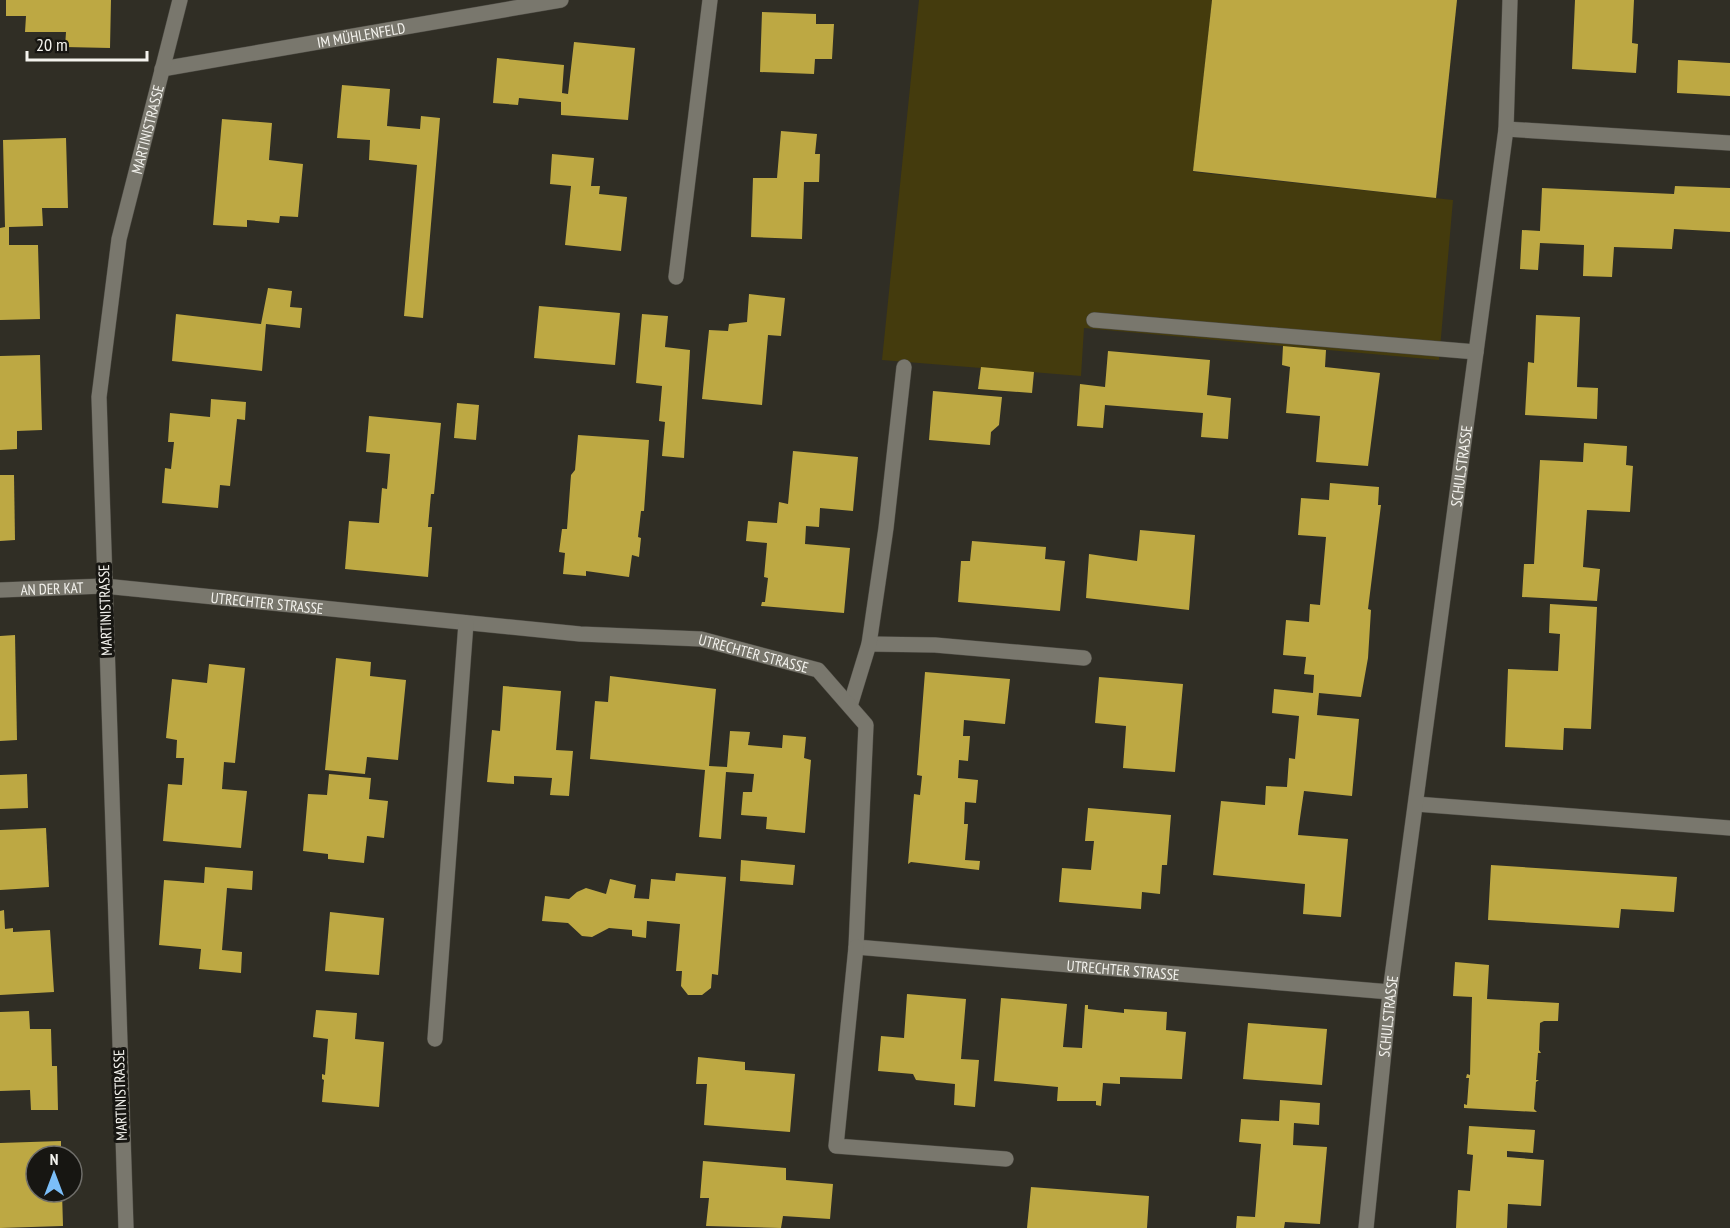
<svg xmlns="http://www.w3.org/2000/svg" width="1730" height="1228" viewBox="0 0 1730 1228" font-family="'PT Sans Narrow',sans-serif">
<rect width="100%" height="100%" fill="#302e25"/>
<polygon fill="#443b0d" points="919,0 1212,0 1193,172 1453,200 1439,360 1084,328 1081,376 882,360"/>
<g fill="#bda843">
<polygon points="6,0 111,0 110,48 65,47 66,32 25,32 26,16 6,16"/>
<polygon points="1212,0 1457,0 1436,198 1193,171"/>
<polygon points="1575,0 1634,0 1632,43 1638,44 1636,73 1572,69"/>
<polygon points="762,12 816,14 816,24 834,24 832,59 815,59 814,74 760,72"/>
<polygon points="574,42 635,48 628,120 561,115 561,102 519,98 518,105 493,103 497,58 564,65 562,93 568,94"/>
<polygon points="1678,60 1730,63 1730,96 1677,93"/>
<polygon points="342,85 390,89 387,126 420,129 421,116 440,118 423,318 404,316 417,165 369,160 370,140 337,138"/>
<polygon points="222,119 272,123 269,160 303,164 298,217 280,216 279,223 247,220 247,227 213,225"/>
<polygon points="781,131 817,134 815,154 820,154 819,182 804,182 802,239 751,237 753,178 777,178"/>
<polygon points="66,138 68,208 42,208 43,226 9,227 9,245 38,245 40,319 0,320 0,228 5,227 3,140"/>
<polygon points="552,154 594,158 591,186 600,186 599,194 627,197 621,251 565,245 571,186 550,184"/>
<polygon points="1675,186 1730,188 1730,232 1674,229 1672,249 1614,247 1612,277 1583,276 1584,245 1540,243 1538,270 1520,269 1522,230 1540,231 1542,188 1674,194"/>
<polygon points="268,288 292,291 290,307 302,308 300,328 266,324 262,371 172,361 176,314 261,324"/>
<polygon points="749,294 785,298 781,336 768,335 762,405 702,399 709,330 728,331 729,324 747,322"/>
<polygon points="539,306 620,313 615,365 534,358"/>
<polygon points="642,314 668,316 665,347 690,350 684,458 662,456 665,422 659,421 662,386 636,383"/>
<polygon points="1536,315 1580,317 1577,387 1598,388 1597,419 1525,415 1528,362 1534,363"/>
<polygon points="1283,346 1326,350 1325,367 1380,373 1368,466 1316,462 1320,416 1286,413 1290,367 1282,365"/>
<polygon points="1108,351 1210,360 1207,395 1231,398 1228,439 1201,437 1203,413 1105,405 1103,428 1077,426 1080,384 1105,387"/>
<polygon points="40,355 42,430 17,431 17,449 0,450 0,356"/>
<polygon points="981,367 1034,372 1032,393 978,389"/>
<polygon points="933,391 1002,397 999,425 991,432 990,445 929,440"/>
<polygon points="211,399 246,402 245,420 237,419 230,486 220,485 218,508 162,503 165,468 171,469 174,442 168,442 170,413 210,417"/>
<polygon points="457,403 479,405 476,440 454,438"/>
<polygon points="369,416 441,423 434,494 431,494 428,527 432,527 428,577 345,569 349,521 379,523 382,488 387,489 390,454 366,452"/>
<polygon points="578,435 649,440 644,511 641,511 638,537 641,538 639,557 632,555 629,577 586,571 586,576 563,574 565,553 559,552 562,529 567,529 571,475 575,470"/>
<polygon points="1584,443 1627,446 1626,465 1633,466 1630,512 1587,510 1583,567 1600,569 1597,601 1522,597 1524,564 1534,564 1540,460 1583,462"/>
<polygon points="793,451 858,457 853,511 820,508 819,527 806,526 805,544 850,548 844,613 761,606 762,602 765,602 768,578 764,577 767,543 746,541 748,521 777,523 779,502 788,504"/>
<polygon points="0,475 14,475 15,540 0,541"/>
<polygon points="1330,483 1379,487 1378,505 1381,505 1368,609 1371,610 1368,658 1361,697 1319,693 1317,715 1359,719 1352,796 1304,791 1299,825 1298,835 1348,839 1341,917 1303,914 1305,884 1213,875 1221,801 1265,805 1266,786 1287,787 1289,758 1295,759 1299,716 1272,713 1274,689 1313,693 1314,675 1304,674 1306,657 1283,655 1286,620 1309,622 1310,604 1320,605 1326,537 1298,535 1301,498 1329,500"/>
<polygon points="1140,530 1195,535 1189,610 1086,598 1089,554 1137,561"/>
<polygon points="972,541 1046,547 1045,559 1065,561 1060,611 958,602 961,561 970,561"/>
<polygon points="1550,604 1597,607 1591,729 1564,728 1563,750 1505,747 1508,669 1558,671 1560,634 1549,633"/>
<polygon points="15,635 17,740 0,741 0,636"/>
<polygon points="336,658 371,662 370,676 406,680 398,760 367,757 365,774 325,770"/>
<polygon points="209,664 245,668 235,763 224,762 222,789 247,791 241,848 163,841 168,784 182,785 184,758 176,758 177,740 166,738 172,679 207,683"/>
<polygon points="925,672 1010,679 1005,724 964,720 963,736 970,736 968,761 959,760 958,778 978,780 976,803 965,802 964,824 968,824 965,860 980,861 979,870 911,862 908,864 914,794 920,795 922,776 917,775"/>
<polygon points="610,676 716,689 709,766 727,767 730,731 750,732 748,745 782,748 783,735 806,737 804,758 811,760 805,833 766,829 767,817 741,815 743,792 752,792 754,774 726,772 721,839 699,837 705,770 590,759 595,701 608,702"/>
<polygon points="1099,677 1183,684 1175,772 1123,768 1126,726 1095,723"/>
<polygon points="503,686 561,691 556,750 573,751 569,796 550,795 552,778 514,776 514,784 487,782 492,730 500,731"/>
<polygon points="27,774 28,808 0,809 0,775"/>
<polygon points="329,774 371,778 369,799 388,801 384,838 367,836 364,863 328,859 328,854 303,851 308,794 327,795"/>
<polygon points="1088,808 1171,815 1167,865 1162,865 1160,894 1142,892 1141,909 1059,902 1062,868 1091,870 1094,841 1085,841"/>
<polygon points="46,828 49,887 0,890 0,830"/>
<polygon points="741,860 795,865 793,885 740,881"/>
<polygon points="1491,865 1677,877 1674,912 1621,909 1619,928 1488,920"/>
<polygon points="205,867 253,871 252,890 227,888 222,950 242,952 241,973 199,969 201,949 159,945 164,880 204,883"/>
<polygon points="676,873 726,877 718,975 712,974 711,988 702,995 688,995 681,986 682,971 676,971 680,924 647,921 646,938 632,936 632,930 609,928 592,937 582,936 568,923 542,921 545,896 569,899 577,892 586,888 606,894 610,879 636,885 634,898 649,899 651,879 675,881"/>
<polygon points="4,910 5,929 13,928 13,932 50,930 54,992 0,995 0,911"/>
<polygon points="330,912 384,918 379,975 325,971"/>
<polygon points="1455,962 1489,965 1487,999 1559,1003 1558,1021 1544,1021 1540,1023 1539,1050 1541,1053 1538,1053 1536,1080 1539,1080 1536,1082 1534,1109 1537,1112 1464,1108 1464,1104 1467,1105 1469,1078 1466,1078 1467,1074 1470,1075 1472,997 1453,996"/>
<polygon points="907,994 966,999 961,1059 979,1060 975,1107 954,1105 955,1084 916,1080 913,1074 878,1071 881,1036 904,1038"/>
<polygon points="1001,998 1067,1004 1063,1047 1082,1048 1085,1005 1088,1005 1088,1009 1124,1013 1124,1009 1167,1012 1166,1030 1186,1032 1182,1079 1120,1077 1120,1084 1103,1083 1101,1106 1096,1105 1096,1101 1057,1101 1058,1087 994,1081"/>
<polygon points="316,1010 357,1013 355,1039 384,1042 379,1107 322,1102 324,1080 322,1079 322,1074 325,1075 328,1039 313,1037"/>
<polygon points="29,1011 30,1029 51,1029 52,1066 57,1066 58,1110 31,1110 30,1090 0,1091 0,1012"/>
<polygon points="1248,1023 1327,1029 1322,1085 1243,1079"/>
<polygon points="698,1057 745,1062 745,1070 795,1074 790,1132 704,1125 707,1084 696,1084"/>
<polygon points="1280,1100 1320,1103 1319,1125 1294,1123 1293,1145 1327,1147 1320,1224 1285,1222 1284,1228 1236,1228 1237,1216 1255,1217 1261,1144 1239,1142 1241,1119 1279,1121"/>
<polygon points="1469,1126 1535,1130 1533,1153 1507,1151 1507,1157 1544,1160 1541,1206 1508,1204 1507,1228 1456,1228 1458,1190 1470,1191 1473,1155 1467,1154"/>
<polygon points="61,1141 61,1156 36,1156 36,1192 62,1192 63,1226 0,1228 0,1143"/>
<polygon points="703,1161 786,1168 786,1180 833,1184 830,1219 783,1216 781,1228 706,1226 709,1198 700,1198"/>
<polygon points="1031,1187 1149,1196 1147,1228 1027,1228"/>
</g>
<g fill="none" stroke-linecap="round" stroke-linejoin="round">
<g stroke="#4d4b44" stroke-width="16">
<g id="service">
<polyline points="1094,320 1476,352"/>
<polyline points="869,644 935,645 1084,658"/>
<polyline points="850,706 869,644 886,528 904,367"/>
</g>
</g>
<g stroke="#4d4b44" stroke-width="16">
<g id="minor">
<path id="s1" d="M162 69 561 0"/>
<polyline points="1506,129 1730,143"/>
<polyline points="676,277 710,0"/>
<path id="s2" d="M0 590 104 586 580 634 701 639 818 670 866 725 856 947 1390 992"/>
<polyline points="1416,804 1730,828"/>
<polyline points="856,947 836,1146 1006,1159"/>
<polyline points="435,1039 466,623"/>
<path id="s3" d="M1366 1228 1390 992 1506 129 1510 0"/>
</g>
</g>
<g stroke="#4d4b44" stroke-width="16">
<g id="tertiary">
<path id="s4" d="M126 1228 99 397 119 239 180 0"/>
</g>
</g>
<use href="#service" stroke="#79776d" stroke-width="15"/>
<use href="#minor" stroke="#79776d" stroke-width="15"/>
<use href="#tertiary" stroke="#79776d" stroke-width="15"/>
</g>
<g text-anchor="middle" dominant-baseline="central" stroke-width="6" stroke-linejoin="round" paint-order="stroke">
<g font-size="15" fill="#f4f3ee" stroke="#171612">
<text stroke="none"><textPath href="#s1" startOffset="202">IM MÜHLENFELD</textPath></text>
<text stroke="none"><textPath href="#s4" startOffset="1104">MARTINISTRASSE</textPath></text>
<text stroke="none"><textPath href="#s3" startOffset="768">SCHULSTRASSE</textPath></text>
<text stroke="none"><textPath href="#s2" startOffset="52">AN DER KAT</textPath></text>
<text stroke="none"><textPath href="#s2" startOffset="268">UTRECHTER STRASSE</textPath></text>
<text transform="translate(105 610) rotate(-92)">MARTINISTRASSE</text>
<text stroke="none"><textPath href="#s2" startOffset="758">UTRECHTER STRASSE</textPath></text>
<text stroke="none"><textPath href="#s2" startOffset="1388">UTRECHTER STRASSE</textPath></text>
<text stroke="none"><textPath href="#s3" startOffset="213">SCHULSTRASSE</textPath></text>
<text transform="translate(120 1095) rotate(-92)">MARTINISTRASSE</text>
</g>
</g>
<g transform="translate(54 1174)"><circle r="28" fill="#171612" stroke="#6f6e6a" stroke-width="1.5"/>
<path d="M0-4.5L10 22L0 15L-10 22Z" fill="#7bbef8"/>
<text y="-9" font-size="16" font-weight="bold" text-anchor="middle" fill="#f4f3ee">N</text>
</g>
<path d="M27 51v9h120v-9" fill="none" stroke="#f4f3ee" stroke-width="3"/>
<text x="36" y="51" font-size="18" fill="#f4f3ee" stroke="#171612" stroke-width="4.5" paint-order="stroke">20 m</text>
</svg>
